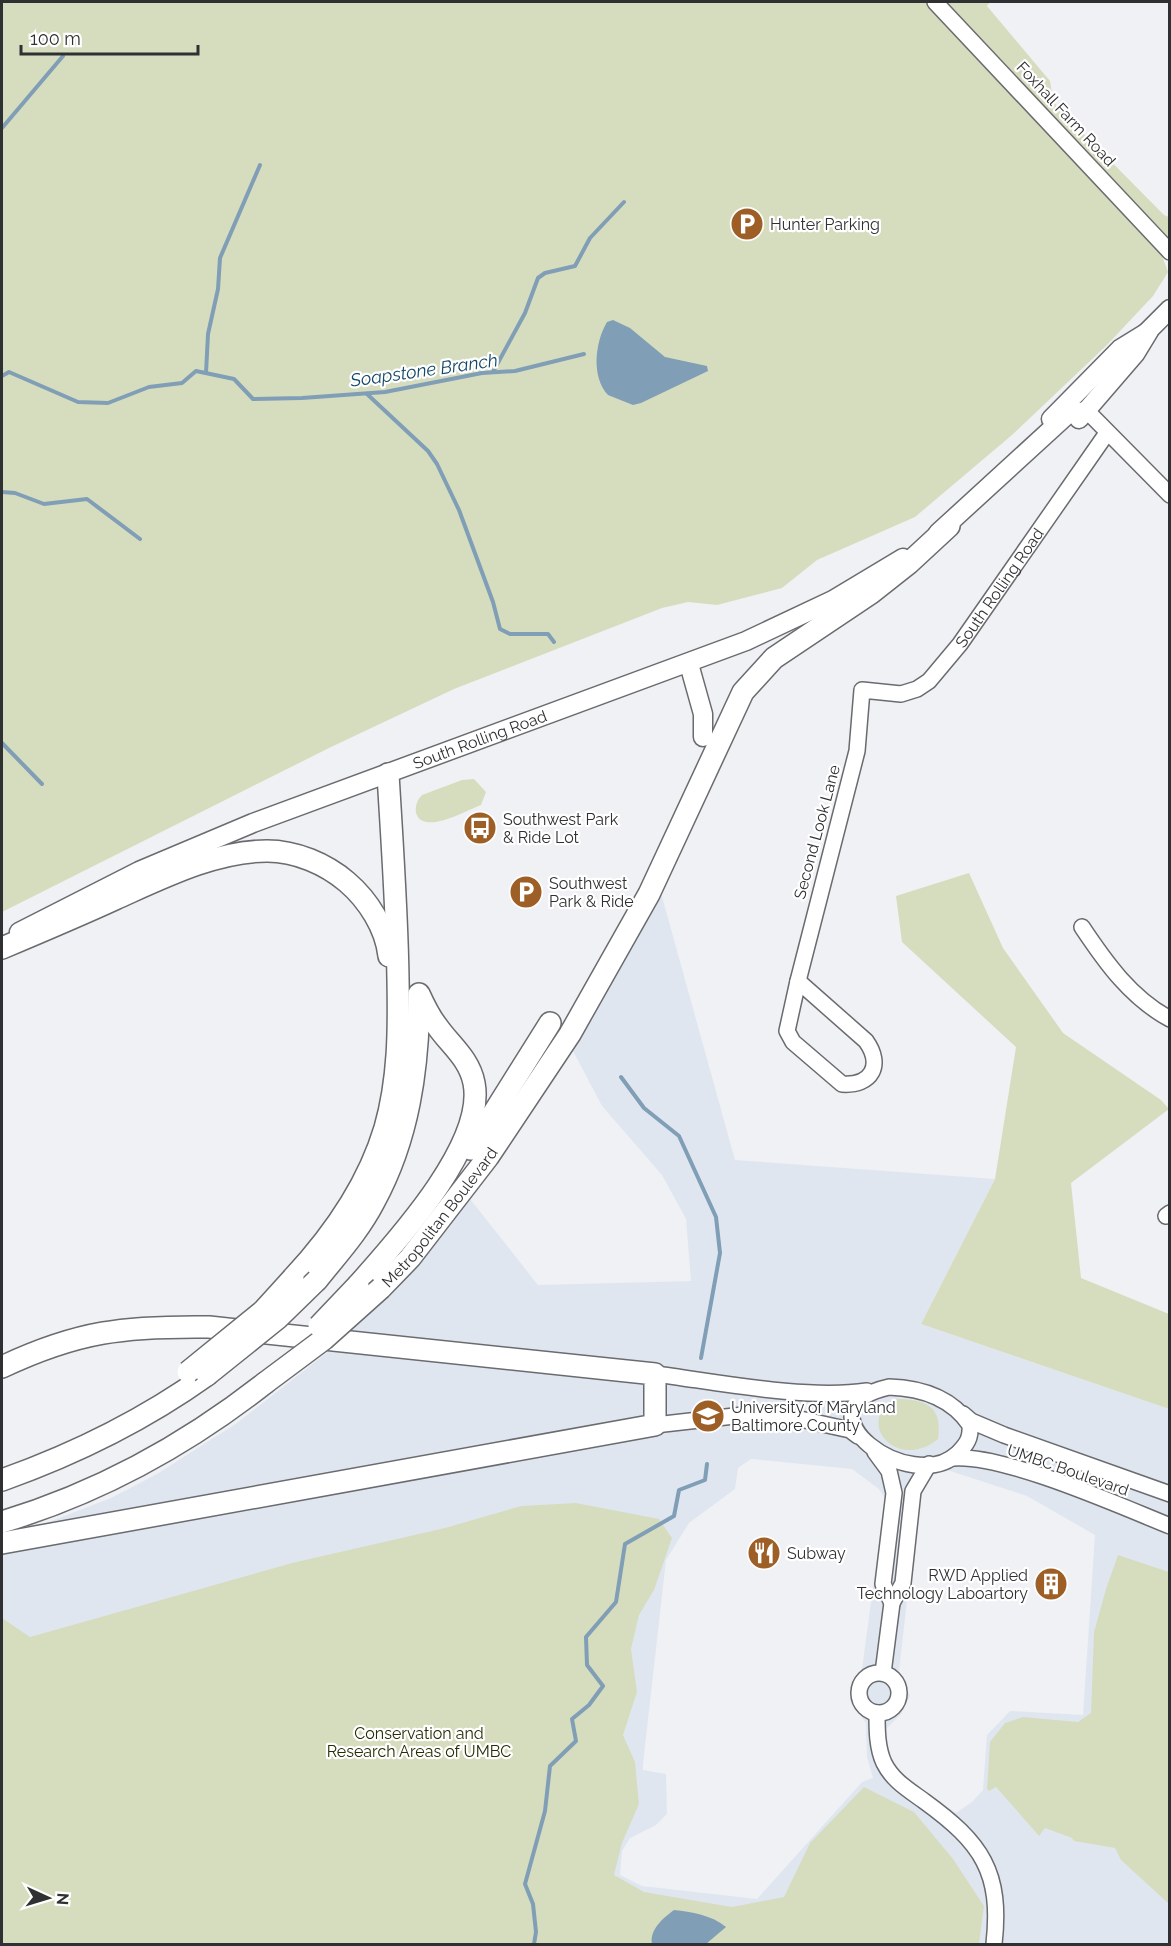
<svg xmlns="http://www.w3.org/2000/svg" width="1171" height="1946" viewBox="0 0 1171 1946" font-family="Raleway,sans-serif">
<rect width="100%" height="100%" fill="#eff1f5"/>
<path fill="#e0e6f0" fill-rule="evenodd" d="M661 893 735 1160 995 1179 921 1324 1169 1409V1944H2V1540L111 1498 157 1474 237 1423 334 1347 420 1261 470 1199 538 1285 691 1281 686 1219 662 1175 602 1106 572 1049ZM751 1459 852 1469 879 1489 885 1498 862 1669 851 1690 856 1709 866 1723 867 1757 873 1778 862 1782 757 1899 642 1886 620 1875 622 1851 630 1838 656 1825 667 1814 666 1774 643 1770V1764L666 1560 689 1523 735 1489 738 1468ZM944 1469 1027 1496 1095 1535 1083 1715 1010 1711 987 1735 983 1790 972 1802 956 1813 904 1777 889 1758 887 1742 886 1729 901 1714 910 1696 899 1671 920 1488 930 1476Z"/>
<g fill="#d6ddbf">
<polygon points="2,2 927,2 1077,160 1162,256 1168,272 1153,296 1107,345 1012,435 915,517 817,560 782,588 717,605 688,602 662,608 454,689 331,747 2,912"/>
<polygon points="943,2 990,2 987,6 1050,81 1053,100 1058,108 1164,215 1169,217 1169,238"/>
<path d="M474 779 486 792 481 805C467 810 423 836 416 813 415 806 417 800 422 795L462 780Z"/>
<polygon points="969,873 1003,948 1063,1033 1161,1100 1169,1109 1071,1183 1081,1278 1169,1314 1169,1409 921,1324 995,1179 1016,1047 902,942 896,896"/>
<path d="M893 1399C924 1399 943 1404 938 1439 899 1471 855 1426 893 1399Z"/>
<polygon points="576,1503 659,1519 672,1538 654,1590 639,1615 631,1649 637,1692 623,1735 635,1762 639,1804 622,1843 614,1875 644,1892 732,1907 784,1897 810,1843 864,1787 914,1812 953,1859 984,1906 979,1944 2,1944 2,1618 30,1637 292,1563 445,1528 521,1506"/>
<polygon points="1118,1555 1169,1572 1169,1904 1121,1860 1115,1848 1074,1841 1072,1838 1045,1828 1039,1836 996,1787 989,1791 987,1789 990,1742 1005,1723 1023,1717 1078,1722 1091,1713 1094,1632 1106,1589"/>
</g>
<g fill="#809eb5">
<path d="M613 320 630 328 665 357 707 366 708 371 641 403 633 405 608 395C591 377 595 342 607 322Z"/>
<path d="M674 1910C691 1912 712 1915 726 1927L706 1944H652C649 1930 663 1918 674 1910Z"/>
</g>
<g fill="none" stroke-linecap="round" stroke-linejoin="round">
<g stroke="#809eb5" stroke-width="4">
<polyline points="2,128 63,56"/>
<polyline points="493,372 525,313 538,278 545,273 575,266 590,238 624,202"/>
<polyline points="206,373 208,334 218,289 220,258 260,165"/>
<polyline points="2,376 9,372 78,402 108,403 149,387 182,383 196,371 234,379 253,399 302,398 385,392 482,373 515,371 584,354"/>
<polyline points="367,394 428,451 437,464 459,510 493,602 500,629 510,634 548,634 554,642"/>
<polyline points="2,492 15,493 44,504 87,499 140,539"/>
<polyline points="2,743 42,784"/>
<polyline points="621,1077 644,1108 679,1136 716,1217 720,1253 701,1358"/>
<polyline points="534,1944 536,1932 533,1904 525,1884 545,1811 550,1766 576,1741 572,1719 589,1705 603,1686 587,1665 586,1637 616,1602 625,1544 674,1516 679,1490 705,1480 707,1464"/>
</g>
<g stroke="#696b6e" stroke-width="18">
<g id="minor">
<polyline points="935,2 1170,252"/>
<polyline points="1087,411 1170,495"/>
<path d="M1082 927C1106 963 1131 998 1170 1019"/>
<path id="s1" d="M798 981 857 751 862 690 901 694 917 689 929 681 960 644 1107 433"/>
<path d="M798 981 866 1041C883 1065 872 1086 842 1084L793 1042 787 1031Z"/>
<polyline points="1166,1216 1170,1213"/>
<path d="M655 1374C717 1382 806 1400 867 1391"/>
<path d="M889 1387C921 1388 951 1397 970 1425 971 1438 967 1444 958 1453 911 1498 792 1409 889 1387Z"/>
<polyline points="963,1414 971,1421 1004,1435 1170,1494"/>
<polyline points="655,1425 743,1415 782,1415 850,1430 858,1436"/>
<polyline points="875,1452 889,1471 894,1493 883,1584 892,1603"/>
<path d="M952 1458C1002 1453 1120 1506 1170 1526"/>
<circle cx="879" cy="1693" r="20"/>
<polyline points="883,1673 892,1603 903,1583 913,1491 929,1464"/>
<path d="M877 1713C877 1730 877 1748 884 1763 893 1781 909 1790 924 1801 982 1843 1002 1872 994 1944"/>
</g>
</g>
<g stroke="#696b6e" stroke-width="21">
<g id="major">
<polyline points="1142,337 1170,309"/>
<polyline points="1051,419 1120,349 1146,333"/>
<polyline points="1079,419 1135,354 1149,331"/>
<polyline points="938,533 1068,414 1087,411"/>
<polyline points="689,664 703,714 703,737"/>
<path id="s2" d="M19 932 139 871 253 823 746 641 833 600 903 558"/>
</g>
</g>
<g stroke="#696b6e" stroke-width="24">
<g id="highway">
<path d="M2 948C40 932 78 916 115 899 162 878 215 851 267 851 296 851 326 864 347 882 368 900 386 928 389 956"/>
<polyline points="471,1149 550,1023"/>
<path d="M293 1278C333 1235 368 1185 385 1128 399 1079 399 1029 398 979 397 910 392 842 388 774"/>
<path d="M317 1280C337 1255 359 1231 374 1202 409 1138 418 1069 419 997"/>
<path d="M358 1285C397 1241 486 1144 474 1083 469 1058 450 1045 437 1026 429 1016 424 1005 419 994"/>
<path id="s3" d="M381 1288 410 1258 488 1157 570 1034 649 894 743 692 774 658 871 593 909 563 949 526"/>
<path d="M2 1367C78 1331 125 1326 209 1327L655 1374V1425L2 1543"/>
<path d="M2 1480C75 1454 144 1420 207 1375"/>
<path d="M2 1522C98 1493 186 1445 265 1383"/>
</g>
</g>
<use href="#minor" stroke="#fff" stroke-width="15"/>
<use href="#major" stroke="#fff" stroke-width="18"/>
<use href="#highway" stroke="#fff" stroke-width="21"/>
<g stroke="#696b6e" stroke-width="24" stroke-linecap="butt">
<g id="highway-bridge">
<polyline points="319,1326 358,1285"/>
<polyline points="188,1372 263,1311 293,1278"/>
<polyline points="207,1375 278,1318 317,1280"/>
<polyline points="265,1383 324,1339 381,1288"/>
</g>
</g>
<use href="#highway-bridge" stroke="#fff" stroke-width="21"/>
</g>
<defs>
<g id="parking-disc" transform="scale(1.725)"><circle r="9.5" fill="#9d5f25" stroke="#fff"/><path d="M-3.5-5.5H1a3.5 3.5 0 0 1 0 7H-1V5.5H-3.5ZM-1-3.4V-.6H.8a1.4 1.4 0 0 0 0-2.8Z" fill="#fff"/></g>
<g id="bus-disc" transform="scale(1.725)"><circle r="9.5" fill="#9d5f25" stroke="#fff"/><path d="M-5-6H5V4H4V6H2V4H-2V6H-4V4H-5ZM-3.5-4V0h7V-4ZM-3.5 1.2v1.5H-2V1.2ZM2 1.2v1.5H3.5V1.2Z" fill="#fff"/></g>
<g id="university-disc" transform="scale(1.725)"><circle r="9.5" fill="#9d5f25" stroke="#fff"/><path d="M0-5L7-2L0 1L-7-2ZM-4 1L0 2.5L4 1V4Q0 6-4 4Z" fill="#fff"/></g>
<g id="restaurant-disc" transform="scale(1.725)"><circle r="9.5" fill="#9d5f25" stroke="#fff"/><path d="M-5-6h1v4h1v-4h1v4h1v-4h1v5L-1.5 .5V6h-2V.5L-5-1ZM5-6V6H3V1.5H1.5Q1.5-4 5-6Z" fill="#fff"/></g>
<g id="building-disc" transform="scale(1.725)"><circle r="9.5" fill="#9d5f25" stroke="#fff"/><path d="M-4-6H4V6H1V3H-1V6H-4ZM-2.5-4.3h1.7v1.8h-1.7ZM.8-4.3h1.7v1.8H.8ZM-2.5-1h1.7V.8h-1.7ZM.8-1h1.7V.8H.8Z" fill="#fff"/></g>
</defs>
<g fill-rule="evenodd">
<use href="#parking-disc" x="747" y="224"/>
<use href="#bus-disc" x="480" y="828"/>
<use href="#parking-disc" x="526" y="892"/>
<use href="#university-disc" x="708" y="1416"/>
<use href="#restaurant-disc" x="764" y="1553"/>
<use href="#building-disc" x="1051" y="1584"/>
</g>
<g text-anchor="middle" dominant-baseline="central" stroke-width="4.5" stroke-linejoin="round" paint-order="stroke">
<g font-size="16" fill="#2f3032" stroke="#fff">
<text transform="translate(1066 114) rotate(47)">Foxhall Farm Road</text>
<text stroke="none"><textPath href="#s1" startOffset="486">South Rolling Road</textPath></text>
<text stroke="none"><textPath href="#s2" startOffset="500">South Rolling Road</textPath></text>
<text transform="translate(817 832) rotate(-75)">Second Look Lane</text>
<text stroke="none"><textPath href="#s3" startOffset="92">Metropolitan Boulevard</textPath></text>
<text transform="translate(1068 1470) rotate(19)">UMBC Boulevard</text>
</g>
<g font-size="16" fill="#2f3032" stroke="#fff" text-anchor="start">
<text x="770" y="224">Hunter Parking</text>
<text x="503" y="819">Southwest Park<tspan x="503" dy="18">&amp; Ride Lot</tspan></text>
<text x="549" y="883">Southwest<tspan x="549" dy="18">Park &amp; Ride</tspan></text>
<text x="731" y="1407">University of Maryland<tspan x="731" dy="18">Baltimore County</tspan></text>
<text x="787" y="1553">Subway</text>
<text x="1028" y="1575" text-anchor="end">RWD Applied<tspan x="1028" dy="18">Technology Laboartory</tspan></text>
</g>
<g font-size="16" fill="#262d03" stroke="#fff">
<text x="419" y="1733">Conservation and<tspan x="419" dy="18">Research Areas of UMBC</tspan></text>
</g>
<g font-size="18" font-style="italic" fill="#134768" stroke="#fff">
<text transform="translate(424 370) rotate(-8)">Soapstone Branch</text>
</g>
</g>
<rect width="1171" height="1946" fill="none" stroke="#2f3032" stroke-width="6"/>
<g transform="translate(48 1898) rotate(94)" stroke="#ffffff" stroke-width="4.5" paint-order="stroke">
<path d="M0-4.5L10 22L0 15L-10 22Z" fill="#2f3032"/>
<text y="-9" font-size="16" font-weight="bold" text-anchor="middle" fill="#2f3032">N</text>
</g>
<path d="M21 45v9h177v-9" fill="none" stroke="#2f3032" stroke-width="3"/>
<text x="30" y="45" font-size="18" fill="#2f3032" stroke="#ffffff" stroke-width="4.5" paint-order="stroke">100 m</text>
</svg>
